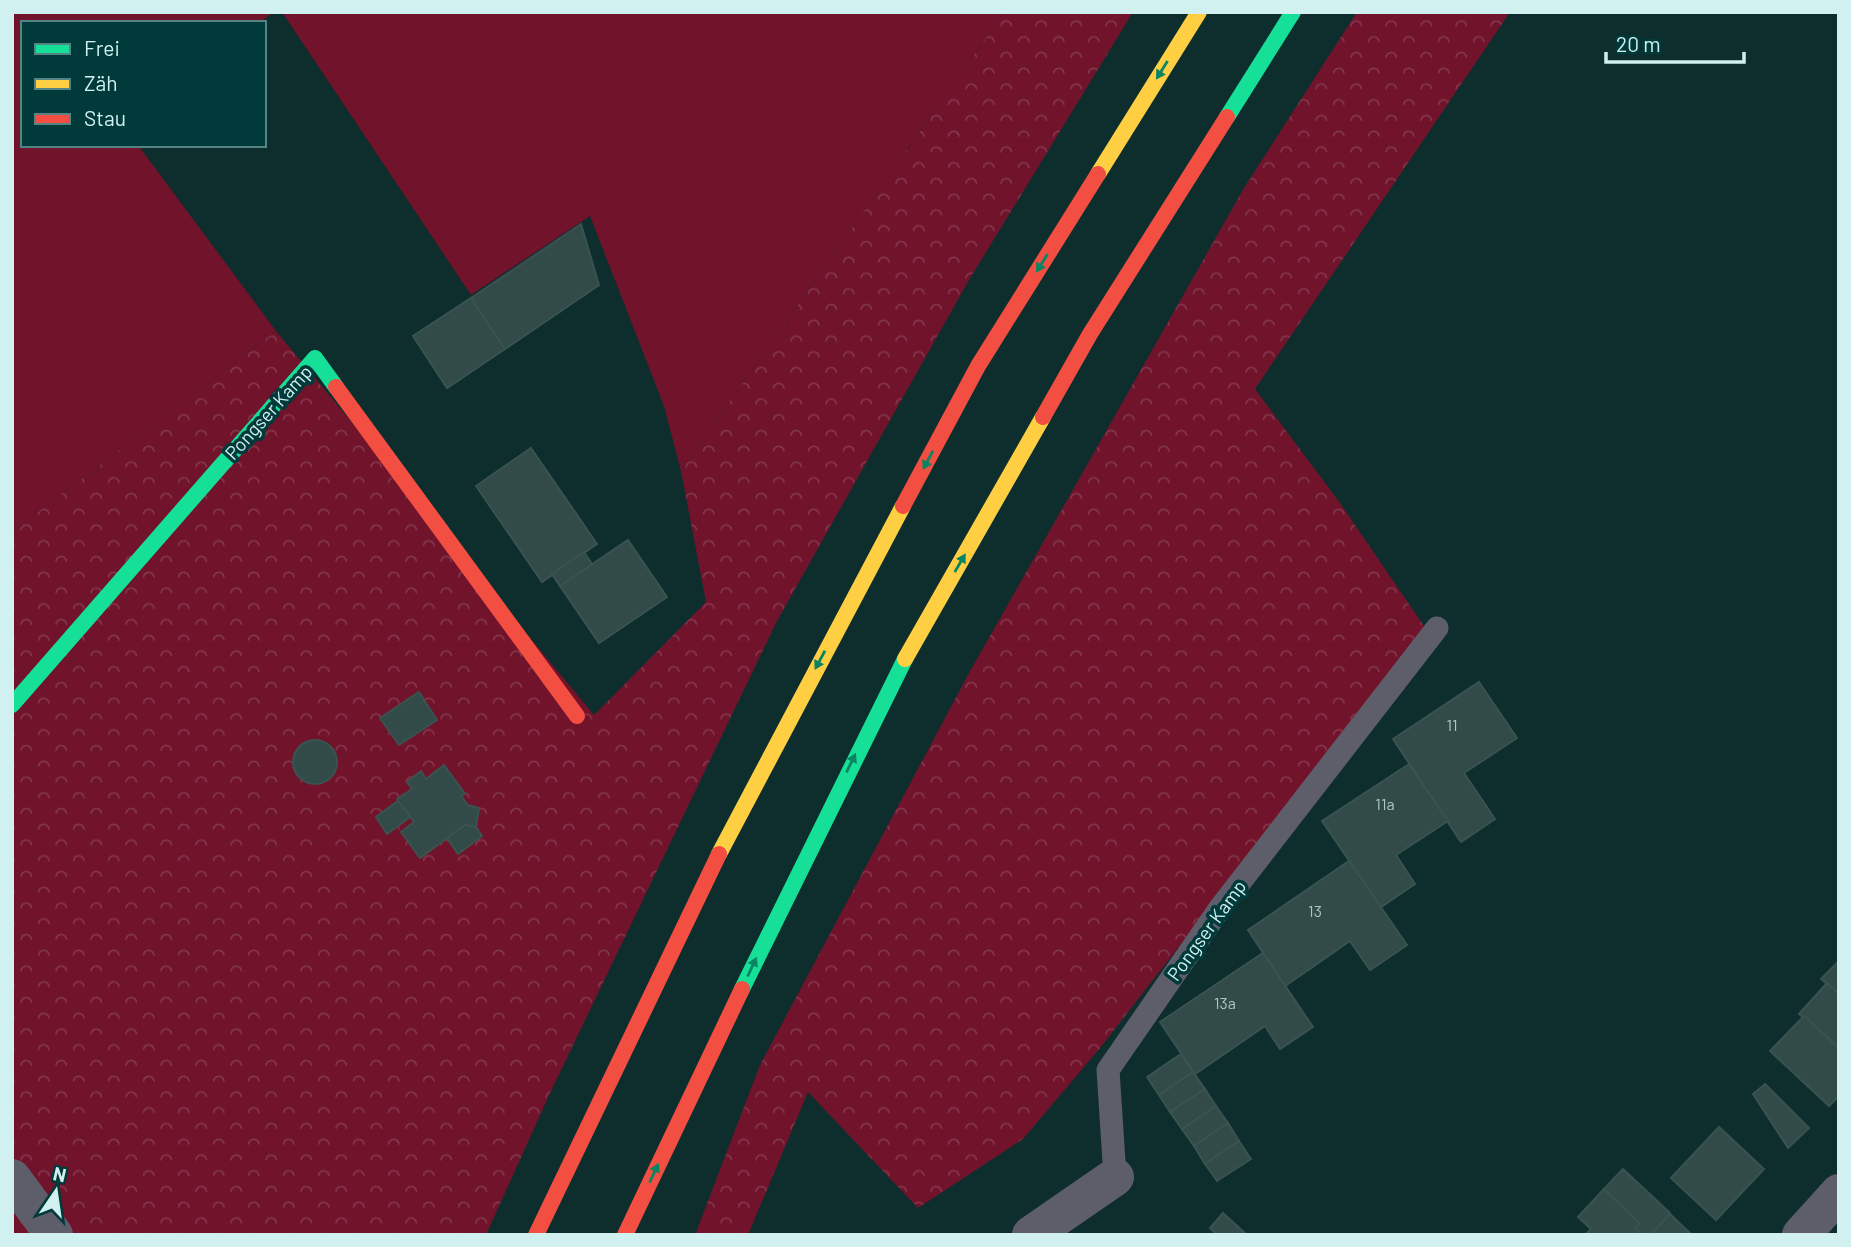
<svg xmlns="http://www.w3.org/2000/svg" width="1851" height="1247" viewBox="0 0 1851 1247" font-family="Barlow,sans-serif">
<defs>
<pattern id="forest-crowns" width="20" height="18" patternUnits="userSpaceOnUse" patternTransform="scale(1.75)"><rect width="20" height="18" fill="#70132b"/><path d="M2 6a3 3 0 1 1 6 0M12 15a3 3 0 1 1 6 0" fill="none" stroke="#83364a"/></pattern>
</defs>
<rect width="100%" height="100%" fill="#0e2d2d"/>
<g fill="#70132b">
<polygon points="12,12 273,12 260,23 23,23 23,145 138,145 276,331 12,532"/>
<polygon points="282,12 1004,12 681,471 664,406 590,216 471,295"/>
</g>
<g fill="url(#forest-crowns)">
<polygon points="1004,12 1133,12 969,280 777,621 551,1091 486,1235 12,1235 12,532 276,331 594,715 706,602 681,471"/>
<polygon points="1357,12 1510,12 1255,389 1340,503 1426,629 1100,1048 1023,1139 918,1208 808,1092 748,1235 695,1235 760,1065 969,673 1244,188"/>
</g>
<g fill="#324a48" stroke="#395350" stroke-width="2">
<polygon points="581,224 599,285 505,349 471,298"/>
<polygon points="471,298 505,349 447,388 413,336"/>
<polygon points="531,448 597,544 542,582 476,486"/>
<polygon points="628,540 667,597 599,643 560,586"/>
<polygon points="584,552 592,564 560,586 552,574"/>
<polygon points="1479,682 1517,738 1464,773 1495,819 1461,842 1393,739"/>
<polygon points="419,692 437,720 399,745 380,718"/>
<circle cx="315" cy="762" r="22"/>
<polygon points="1409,764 1448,821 1396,855 1415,884 1381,907 1322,821"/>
<polygon points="444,765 465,794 461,796 468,805 479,808 476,827 465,825 420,858 401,832 414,822 397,799 412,789 407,782 421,771 426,779"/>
<polygon points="398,801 410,817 387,834 376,817"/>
<polygon points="465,825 476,827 482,836 458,854 447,838"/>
<polygon points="1349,861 1407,945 1370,970 1350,941 1285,986 1248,930"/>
<polygon points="1263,953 1313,1027 1280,1049 1265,1026 1195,1074 1160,1022"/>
<polygon points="1839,961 1839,994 1821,979"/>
<polygon points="1827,983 1839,994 1839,1048 1799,1014"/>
<polygon points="1804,1016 1839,1048 1839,1096 1829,1106 1770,1051"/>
<polygon points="1181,1054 1193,1072 1159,1095 1147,1077"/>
<polygon points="1193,1072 1205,1089 1170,1112 1159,1095"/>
<polygon points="1765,1084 1809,1128 1788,1148 1753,1094"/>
<polygon points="1205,1089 1216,1106 1182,1129 1170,1112"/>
<polygon points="1216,1106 1228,1123 1194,1146 1182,1129"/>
<polygon points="1228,1123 1239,1141 1205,1164 1194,1146"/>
<polygon points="1719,1127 1764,1169 1716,1220 1671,1178"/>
<polygon points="1239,1141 1251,1159 1217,1181 1205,1164"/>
<polygon points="1623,1169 1670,1213 1650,1235 1642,1235 1635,1228 1640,1224 1604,1189"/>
<polygon points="1604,1189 1640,1224 1635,1228 1642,1235 1585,1235 1591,1229 1578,1217"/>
<polygon points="1223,1213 1247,1235 1217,1235 1210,1228"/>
<polygon points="1670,1214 1692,1235 1650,1235"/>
</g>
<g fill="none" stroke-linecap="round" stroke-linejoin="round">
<polyline stroke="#5e5d6a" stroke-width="23" points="1115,1177 1108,1070 1220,908 1437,628"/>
<g stroke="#5e5d6a" stroke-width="38">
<polyline points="12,1178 54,1235"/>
<polyline points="1031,1235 1115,1177"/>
<polyline points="1801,1235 1839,1193"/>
</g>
<g stroke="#16e098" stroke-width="16">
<polyline points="1227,117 1293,12"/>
<polyline points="12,705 315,358 336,387"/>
<polyline points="742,989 905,659"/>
</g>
<g stroke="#ffcf43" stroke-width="16">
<polyline points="1098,174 1199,12"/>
<polyline points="905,659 1043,417"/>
<polyline points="719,854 903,506"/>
</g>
<g stroke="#f24e42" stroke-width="16">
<polyline points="336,387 577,716"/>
<polyline points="1043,417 1090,334 1227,117"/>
<polyline points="903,506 978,366 1098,174"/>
<polyline points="536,1235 719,854"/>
<polyline points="625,1235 742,989"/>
</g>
</g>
<defs><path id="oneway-solid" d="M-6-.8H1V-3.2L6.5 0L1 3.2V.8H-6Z" transform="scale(1.75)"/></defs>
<g fill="#0a8564">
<use href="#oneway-solid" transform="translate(1162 70) rotate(122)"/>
<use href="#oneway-solid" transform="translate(1042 263) rotate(122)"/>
<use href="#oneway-solid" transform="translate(928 460) rotate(118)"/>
<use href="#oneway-solid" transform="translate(960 563) rotate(-60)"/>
<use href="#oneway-solid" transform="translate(820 660) rotate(118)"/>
<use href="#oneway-solid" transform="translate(851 763) rotate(-64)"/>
<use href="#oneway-solid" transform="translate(752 967) rotate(-65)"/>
<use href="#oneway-solid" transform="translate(654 1173) rotate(-65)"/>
</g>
<g text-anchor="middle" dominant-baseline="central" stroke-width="7" stroke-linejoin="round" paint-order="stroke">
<g font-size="16" fill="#a9c7c6">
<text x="1452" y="724">11</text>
<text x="1385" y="803">11a</text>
<text x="1315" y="910">13</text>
<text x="1225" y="1002">13a</text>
</g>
<g font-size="19" fill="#d1f1f0" stroke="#013a3a">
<text transform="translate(268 412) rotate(-48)">Pongser Kamp</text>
<text transform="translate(1206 930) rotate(-54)">Pongser Kamp</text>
</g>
</g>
<rect width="1851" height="1247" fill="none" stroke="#d1f1f0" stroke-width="28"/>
<rect x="21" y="21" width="245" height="126" fill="#013a3a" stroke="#548383" stroke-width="2"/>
<rect x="35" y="44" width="35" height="10" fill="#16e098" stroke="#548383" stroke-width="2"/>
<text x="84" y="56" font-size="21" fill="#d1f1f0">Frei</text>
<rect x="35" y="79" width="35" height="10" fill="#ffcf43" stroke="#548383" stroke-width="2"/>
<text x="84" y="91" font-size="21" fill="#d1f1f0">Zäh</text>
<rect x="35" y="114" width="35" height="10" fill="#f24e42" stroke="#548383" stroke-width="2"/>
<text x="84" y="126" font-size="21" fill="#d1f1f0">Stau</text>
<g transform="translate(56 1191) rotate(13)" stroke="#013a3a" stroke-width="5" paint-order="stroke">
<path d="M0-5L12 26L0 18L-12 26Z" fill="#d1f1f0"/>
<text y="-10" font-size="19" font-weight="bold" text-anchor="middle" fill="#d1f1f0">N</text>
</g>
<path d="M1606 52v10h138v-10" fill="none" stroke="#d1f1f0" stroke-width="3.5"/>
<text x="1616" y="52" font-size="21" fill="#d1f1f0" stroke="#013a3a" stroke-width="5" paint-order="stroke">20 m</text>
</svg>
